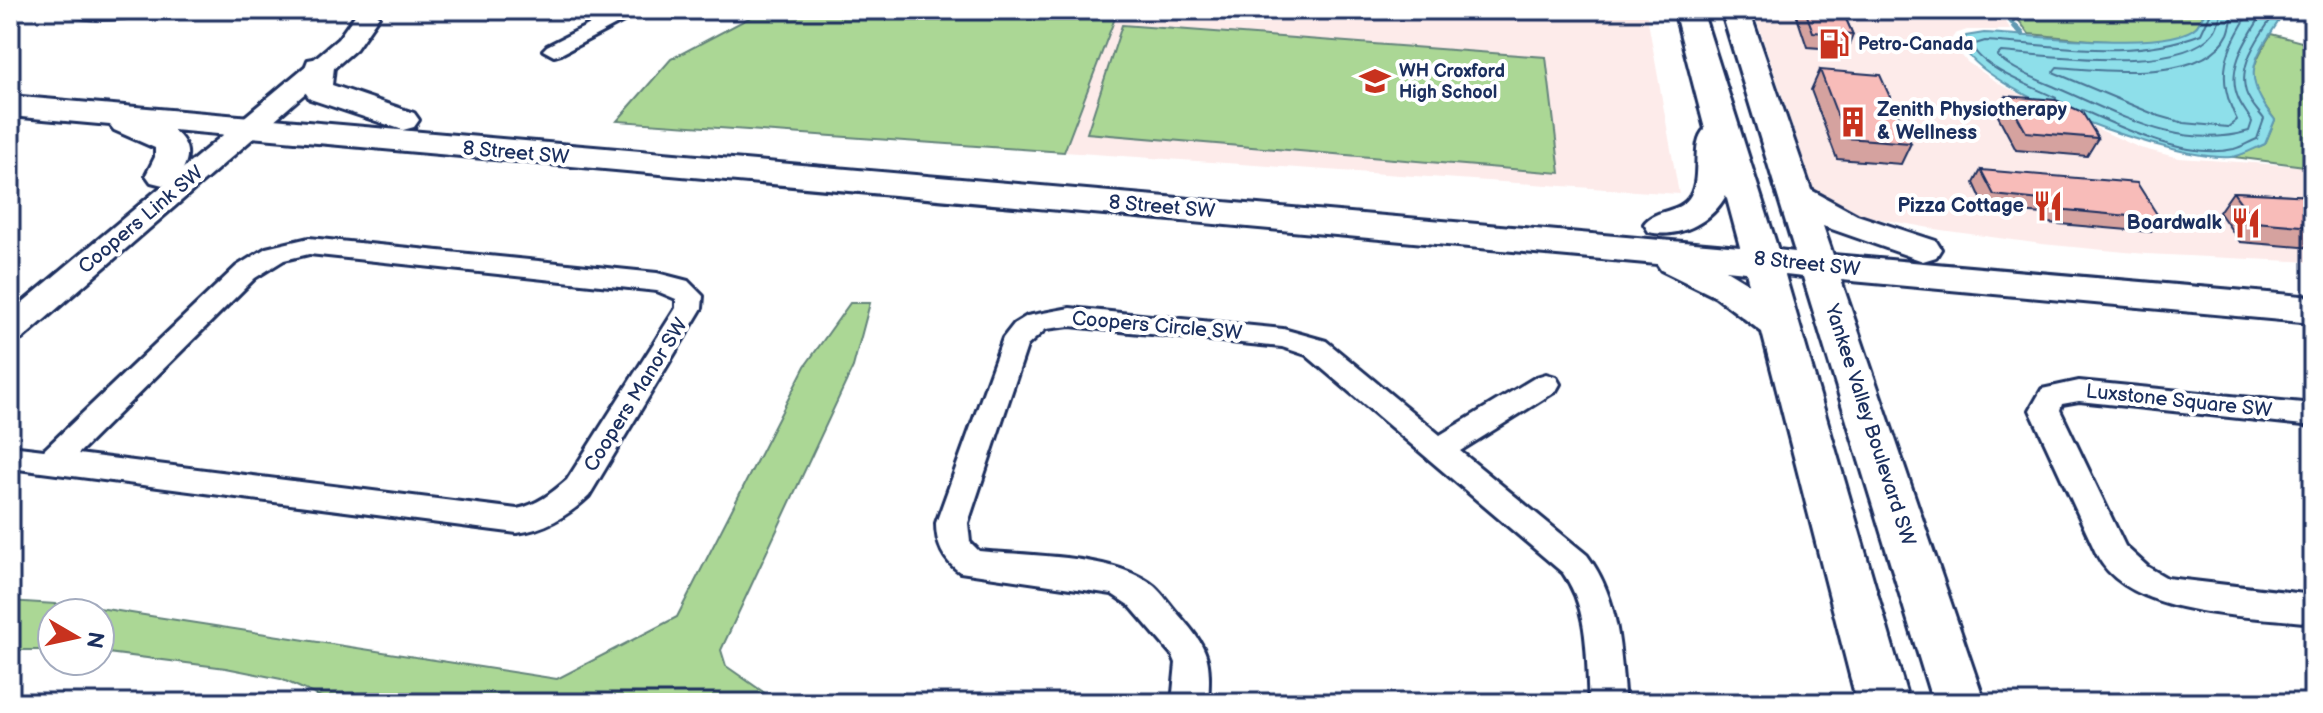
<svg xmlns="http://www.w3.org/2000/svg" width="2323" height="713" viewBox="0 0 2323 713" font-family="'Balsamiq Sans',sans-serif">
<rect width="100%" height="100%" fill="#fff"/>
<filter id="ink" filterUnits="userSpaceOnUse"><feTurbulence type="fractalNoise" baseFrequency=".0125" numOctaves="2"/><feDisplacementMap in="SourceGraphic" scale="16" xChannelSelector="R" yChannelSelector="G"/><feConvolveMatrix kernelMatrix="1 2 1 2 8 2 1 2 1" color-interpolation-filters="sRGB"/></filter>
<g filter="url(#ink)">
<g fill="#fdebea">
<polygon points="1118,10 1646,10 1679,194 1064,152"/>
<polygon points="1753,10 1999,10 2011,30 1967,30 1955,34 1950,41 1967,62 2003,86 2140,148 2179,158 2313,167 2313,262 2146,254 2042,244 1941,230 1847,213 1820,197 1813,187"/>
</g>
<g fill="#abd795" stroke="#63837a" stroke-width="2">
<polygon points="764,10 1118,10 1064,152 617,121 671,59"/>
<path d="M2011 10H2206C2203 15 2200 23 2196 27 2170 53 2066 37 2029 34Z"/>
<polygon points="1122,25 1546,57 1560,173 1087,133"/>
<path d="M2271 34 2313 45V167L2234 157 2265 144 2275 120C2247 82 2246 75 2271 34Z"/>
<polygon points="850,303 870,303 853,367 721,650 726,666 779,703 334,703 281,679 226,668 100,652 100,613 52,613 52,650 10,650 10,601 86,606 557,679 677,617 805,366"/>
</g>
<path fill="#8edfea" stroke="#6099b2" stroke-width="2" d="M2206 10H2286C2257 56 2236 71 2275 120L2265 144C2255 148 2242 156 2231 157 2179 162 1980 93 1962 44L1966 36 1984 33C2026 34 2170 54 2197 26 2200 22 2203 15 2206 10Z"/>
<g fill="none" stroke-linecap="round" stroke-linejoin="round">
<g stroke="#497596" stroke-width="2">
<path d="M2222 10C2220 17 2218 28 2213 33 2181 75 2049 55 2001 52L1997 56C2016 72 2039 80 2062 90 2122 116 2182 151 2249 131L2252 122C2248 114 2242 107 2239 100 2224 68 2249 36 2265 10"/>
<path d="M2234 10C2232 18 2231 27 2228 34 2204 84 2102 70 2057 67L2053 72 2156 115 2184 123 2228 127 2237 120C2214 75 2226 50 2251 10"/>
<path d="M2056 98C2034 87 1980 68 1972 45L1985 41C2058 45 2131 61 2201 34L2212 10"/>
<path d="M2082 110C2126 129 2185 160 2234 149 2242 147 2249 142 2257 139L2264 119C2258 111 2249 102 2246 92 2237 63 2262 33 2277 10"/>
</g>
<g stroke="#6099b2" stroke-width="6">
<polyline points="2005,10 2012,22"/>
<polyline points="2015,26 2022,34"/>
</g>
<g stroke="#1b2f5e" stroke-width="6">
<g id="minor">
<path d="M64 10H145L142 14C124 19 77 23 64 10Z"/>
<polygon points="618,10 644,10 561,54 554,56 543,50 547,46"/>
<path d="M309 238 657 273 688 281 703 296 702 308 589 496C568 516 546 529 517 533L10 468V446L44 450 237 266 266 248ZM309 254 657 291 676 299V308L567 480C552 493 537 505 517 509L78 454 255 278 284 260Z"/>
<path d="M1070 308 1283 329 1326 341 1440 435 1536 377 1546 374 1556 377 1560 384 1556 391 1460 451 1587 555C1620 600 1620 650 1625 703H1589C1586 659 1590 611 1563 573L1306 355 1282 347 1070 326 1046 329 1027 346 968 523 970 542 979 551C1028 556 1115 554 1154 586 1163 594 1170 605 1178 614 1209 649 1211 657 1208 703H1172L1176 663 1173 656 1130 606 1112 594 960 572C943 560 936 544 936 523L1003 338 1014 324 1027 316Z"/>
<path d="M2079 381 2313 404V426L2079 401 2062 404 2060 410 2125 546 2148 567 2167 578 2313 595V623C2250 615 2129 618 2097 555L2030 410 2042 389Z"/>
</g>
</g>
<g stroke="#1b2f5e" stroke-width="6">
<polygon id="tertiary" points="373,10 379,16 356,49 22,339 10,342 10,313 338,39 358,11"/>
</g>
<g stroke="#1b2f5e" stroke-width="6">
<g id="secondary">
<path d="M1674 10H1702L1778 250 1795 252 1721 10H1749L1811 190 1857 215 1936 241 1941 249 1936 257 1923 261 1823 226 1833 255 2313 297V323L1841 280 1985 703H1933L1803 277 1785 275 1909 703H1857L1762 332 1716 297 1661 270 1657 264 173 130C194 147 189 162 175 182L163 185 151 182 146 175 155 157V148L114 130 110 125 10 116V96L1740 247 1726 195C1712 222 1679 239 1649 232L1644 224C1655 208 1681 214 1691 195 1702 175 1690 143 1705 129ZM1726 270 1746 272 1749 284Z"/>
<polygon points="319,58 330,60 334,67 332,85 414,113 419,120 414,127 403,130 310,99 299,83 308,60"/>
</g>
</g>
<use href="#minor" fill="#fff" fill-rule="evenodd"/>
<use href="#tertiary" fill="#fff" fill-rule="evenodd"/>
<use href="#secondary" fill="#fff" fill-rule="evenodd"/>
</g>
<g fill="#d5a29f" stroke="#1b2f5e" stroke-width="2">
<polygon points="1781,10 1842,10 1853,35 1847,50 1807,47 1796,14 1782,14"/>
<polygon points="1919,10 1985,10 1981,18 1921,15"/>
<polygon points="1820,70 1911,143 1901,164 1837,159 1811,90"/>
<polygon points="2006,96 2098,138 2087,156 2016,150 1997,114"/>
<polygon points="1981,170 2160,219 2151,232 2048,223 2043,214 1986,209 1974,183"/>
<polygon points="2233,192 2313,196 2313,248 2240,242 2219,212"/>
</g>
<g fill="#f8bcb9" stroke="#1b2f5e" stroke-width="2">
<polygon points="1805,10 1842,10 1853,35 1813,32"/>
<polygon points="1820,70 1880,75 1911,143 1846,138"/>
<polygon points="2006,96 2056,100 2082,112 2098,138 2026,132"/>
<polygon points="1981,170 2137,183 2160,219 2056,209 2051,201 1994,195"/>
<polygon points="2233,192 2313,196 2313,227 2255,222"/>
</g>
</g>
<defs>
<g id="fuel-bare" transform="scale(2.4)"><path d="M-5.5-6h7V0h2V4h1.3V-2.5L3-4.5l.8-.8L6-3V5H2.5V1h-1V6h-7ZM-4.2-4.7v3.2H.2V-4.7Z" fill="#c8321e" stroke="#fff" stroke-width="2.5" paint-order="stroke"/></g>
<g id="school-bare" transform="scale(2.4)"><path d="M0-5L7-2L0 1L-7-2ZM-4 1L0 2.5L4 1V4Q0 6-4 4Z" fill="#c8321e" stroke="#fff" stroke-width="2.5" paint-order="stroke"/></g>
<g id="building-bare" transform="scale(2.4)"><path d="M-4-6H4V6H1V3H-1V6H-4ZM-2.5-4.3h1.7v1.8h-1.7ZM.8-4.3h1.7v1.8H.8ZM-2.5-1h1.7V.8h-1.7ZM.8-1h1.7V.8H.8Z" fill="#c8321e" stroke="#fff" stroke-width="2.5" paint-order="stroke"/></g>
<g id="restaurant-bare" transform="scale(2.4)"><path d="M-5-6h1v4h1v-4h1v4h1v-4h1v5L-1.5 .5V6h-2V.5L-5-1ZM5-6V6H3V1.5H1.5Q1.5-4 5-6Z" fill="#c8321e" stroke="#fff" stroke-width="2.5" paint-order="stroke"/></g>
</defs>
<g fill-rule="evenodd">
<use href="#fuel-bare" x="1834" y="44"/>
<use href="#school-bare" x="1375" y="81"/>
<use href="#building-bare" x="1853" y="122"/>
<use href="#restaurant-bare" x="2048" y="206"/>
<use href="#restaurant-bare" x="2246" y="223"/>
</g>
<g text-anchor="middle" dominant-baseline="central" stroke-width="8" stroke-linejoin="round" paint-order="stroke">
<g font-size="18" font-weight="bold" fill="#1b2f5e" stroke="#fff" text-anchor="start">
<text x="1858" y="44">Petro-Canada</text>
<text x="1399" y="71">WH Croxford<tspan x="1399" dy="21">High School</tspan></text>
</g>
<g font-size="20" font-weight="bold" fill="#1b2f5e" stroke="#fff" text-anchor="end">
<text x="1877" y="110" text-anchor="start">Zenith Physiotherapy<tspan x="1877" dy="23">&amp; Wellness</tspan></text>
<text x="2024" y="206">Pizza Cottage</text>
<text x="2222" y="223">Boardwalk</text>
</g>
<g font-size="20" fill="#1b2f5e" stroke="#fff">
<text transform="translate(516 153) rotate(5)">8 Street SW</text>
<text transform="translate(1162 207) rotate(5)">8 Street SW</text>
<text transform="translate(141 220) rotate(-40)">Coopers Link SW</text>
<text transform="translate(1807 264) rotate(6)">8 Street SW</text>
<text transform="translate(1157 326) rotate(5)">Coopers Circle SW</text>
<text transform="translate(636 395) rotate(-58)">Coopers Manor SW</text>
<text transform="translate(2179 401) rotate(6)">Luxstone Square SW</text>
<text transform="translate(1870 425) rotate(72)">Yankee Valley Boulevard SW</text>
</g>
</g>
<rect width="2323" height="713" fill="none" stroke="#fff" stroke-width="40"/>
<rect x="20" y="20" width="2283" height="673" fill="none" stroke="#1b2f5e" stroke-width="3" filter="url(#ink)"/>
<g transform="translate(76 637) rotate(99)"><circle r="38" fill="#ffffff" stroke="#a4acbf" stroke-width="2"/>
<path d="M0-6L14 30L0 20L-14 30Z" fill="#c8321e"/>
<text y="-12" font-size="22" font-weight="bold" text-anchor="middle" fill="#1b2f5e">N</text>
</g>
</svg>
